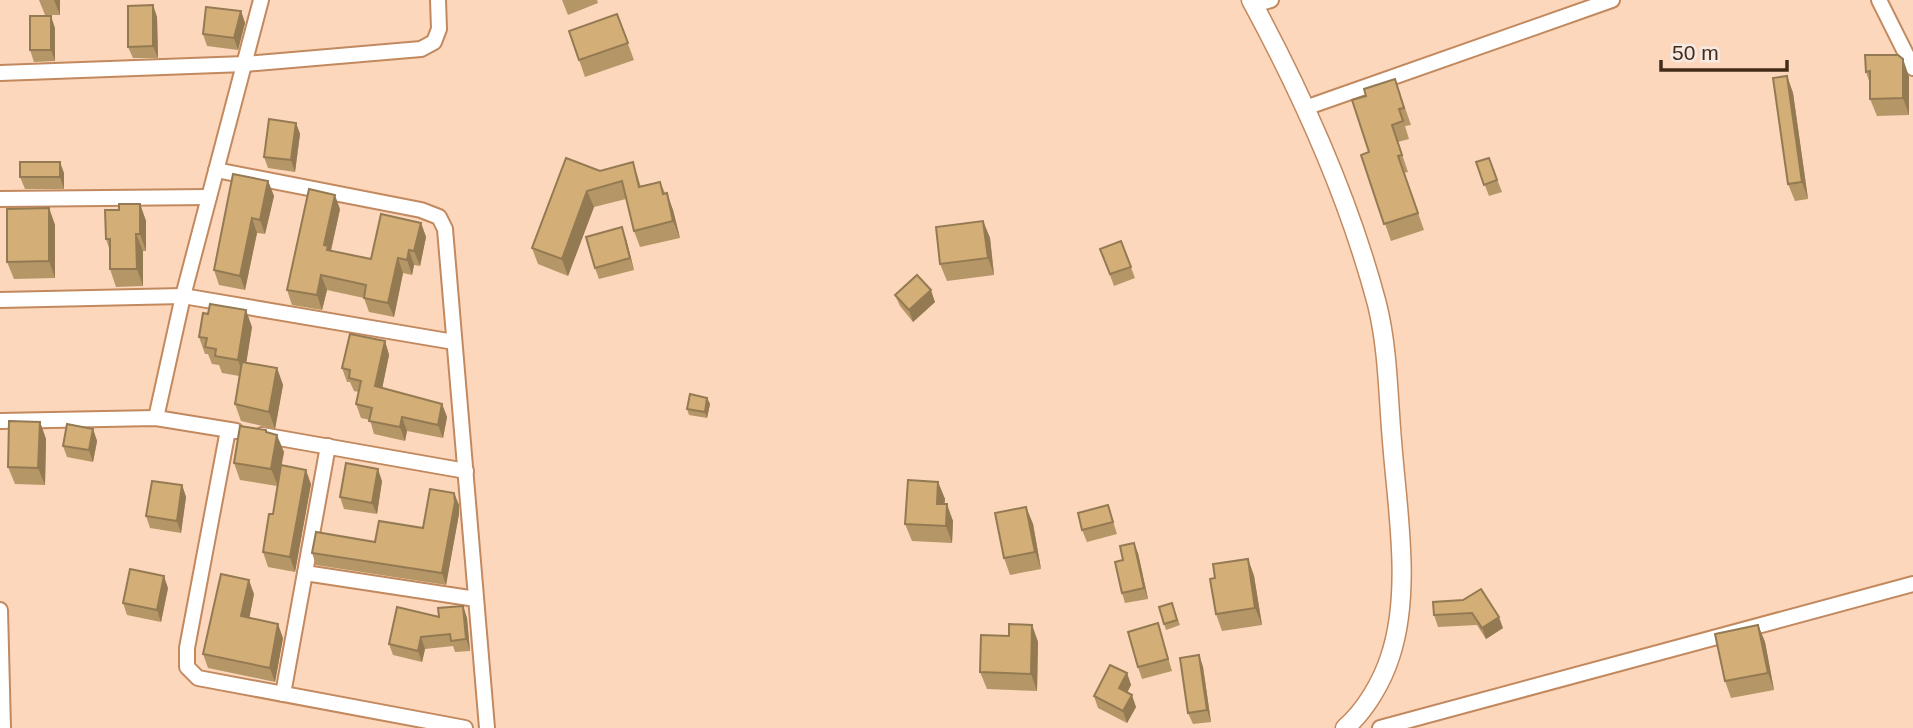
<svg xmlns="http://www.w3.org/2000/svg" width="1913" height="728" viewBox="0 0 1913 728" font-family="Arial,sans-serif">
<rect width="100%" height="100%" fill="#fcd7bc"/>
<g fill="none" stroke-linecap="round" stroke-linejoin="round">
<g stroke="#c2895f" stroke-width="18">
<g id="minor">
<polyline points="1879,0 1913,68"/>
<polyline points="1254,5 1271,0"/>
<polyline points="0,73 245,64 421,49 434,42 439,29 438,0"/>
<polyline points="1305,108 1612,0"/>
<polyline points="216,170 421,210 439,217 445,229 487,728"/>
<polyline points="0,199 209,197"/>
<polyline points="0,300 183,296 454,342"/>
<polyline points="156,418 183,296 261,0"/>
<polyline points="0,421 156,418 236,431"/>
<polyline points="228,430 187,648 187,667 198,678 465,728"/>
<polyline points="262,435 466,471"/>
<polyline points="305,573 476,599"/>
<polyline points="0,610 3,728"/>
<polyline points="283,694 328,446"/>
<polyline points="1380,728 1913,584"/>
</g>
</g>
<g stroke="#c2895f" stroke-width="21">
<path id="tertiary" d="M1251 0C1303 96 1349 198 1377 304 1388 348 1388 395 1392 441 1397 508 1412 592 1390 657 1382 682 1365 711 1345 728"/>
</g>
<use href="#minor" stroke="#fff" stroke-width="14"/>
<use href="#tertiary" stroke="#fff" stroke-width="18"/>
</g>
<g fill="#b59666">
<polygon points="39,0 60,0 60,15 45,15"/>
<polygon points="562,0 597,0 598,3 568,15"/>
<polygon points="153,5 157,17 158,58 133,58 128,47"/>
<polygon points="241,11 245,23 238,50 207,46 203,34"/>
<polygon points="617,14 634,60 585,77 569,31"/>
<polygon points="55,28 55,61 34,62 30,50"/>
<polygon points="1903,59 1909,77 1909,115 1877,116 1870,99 1870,84 1866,72"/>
<polygon points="1787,76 1793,93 1808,199 1795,201 1788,184"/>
<polygon points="1366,96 1401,96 1411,125 1405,126 1409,139 1398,142 1408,172 1404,173 1424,230 1391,241 1361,155 1369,152"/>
<polygon points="296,123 300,134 295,172 268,168 264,157"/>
<polygon points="1489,158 1502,192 1489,196 1476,162"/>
<polygon points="633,162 641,187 660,182 673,210 680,238 640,247 634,231 626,199 594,207 568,276 538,264 532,248 600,171"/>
<polygon points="64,173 64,189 25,189 20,177"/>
<polygon points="268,181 274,196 265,234 257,233 245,290 219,285 214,270"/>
<polygon points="140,204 146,221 146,251 143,251 143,286 116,287 110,269 110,251 106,239 119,210"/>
<polygon points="49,208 55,225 55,278 14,279 7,262"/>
<polygon points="340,209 331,251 371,259 421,223 426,237 420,266 414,265 412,275 403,273 394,317 369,312 364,298 327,290 322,310 292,305 287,290"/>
<polygon points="983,221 990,238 994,275 947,281 940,264"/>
<polygon points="626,239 634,270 599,279 595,268"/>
<polygon points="1121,241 1135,278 1114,286 1100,249"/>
<polygon points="895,295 935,302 913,322 900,306"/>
<polygon points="252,327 246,363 277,368 283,385 275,429 241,421 235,404 239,376 222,373 219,365 212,364 208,354 205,354 199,337"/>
<polygon points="385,341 389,355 382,388 442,404 447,417 443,438 407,431 405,441 374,434 370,420 361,418 356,404 359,392 354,391 350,382 347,382 342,368"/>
<polygon points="707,398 710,404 707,418 689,415 687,409"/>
<polygon points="40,422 46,439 45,485 15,484 8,467"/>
<polygon points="93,429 97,441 93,462 67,457 63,446"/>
<polygon points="267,433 284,452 281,465 311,484 295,572 268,567 263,552 273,514 277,486 240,480 234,463"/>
<polygon points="382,481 377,514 344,509 340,497"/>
<polygon points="938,482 945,499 944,504 953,521 952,543 912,541 905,524"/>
<polygon points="182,485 186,497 181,533 150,528 146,516"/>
<polygon points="454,493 459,505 459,514 446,585 316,565 312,553 375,542 423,528"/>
<polygon points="1108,505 1117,534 1087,542 1082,530"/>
<polygon points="1026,507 1033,524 1041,569 1010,575 1004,558"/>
<polygon points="1138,553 1148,599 1125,603 1122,593 1123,560"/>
<polygon points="1248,559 1254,576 1262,625 1222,631 1216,614 1215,578"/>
<polygon points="168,588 161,622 127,615 123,603"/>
<polygon points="254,594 249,618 283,638 275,682 208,668 203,654"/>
<polygon points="1463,600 1503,628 1486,639 1477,625 1438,627 1434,615"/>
<polygon points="1172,603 1180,625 1166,630 1159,607"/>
<polygon points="463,606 467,618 470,651 455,652 453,646 425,649 422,662 393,655 389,644 439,617"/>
<polygon points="1158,623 1172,671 1142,679 1138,667"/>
<polygon points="1032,625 1038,642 1037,691 987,689 980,672 1009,636"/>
<polygon points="1758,625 1765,642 1774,690 1731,698 1725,681"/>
<polygon points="1199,655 1203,667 1211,722 1193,724 1188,713"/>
<polygon points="1127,673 1131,685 1127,693 1136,707 1127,723 1098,708 1094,696"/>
</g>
<g fill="#947a53">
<polygon points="54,0 60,0 60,15"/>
<polygon points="153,5 157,17 158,58 153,46"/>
<polygon points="241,11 245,23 238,50 234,38"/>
<polygon points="51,16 55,28 55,61 51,50"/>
<polygon points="1903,59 1909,77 1909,115 1903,98"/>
<polygon points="1787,76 1793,93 1808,199 1802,182"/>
<polygon points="296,123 300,134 295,172 291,160"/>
<polygon points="60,162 64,173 64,189 60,177"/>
<polygon points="268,181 274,196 265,234 260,220"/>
<polygon points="587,191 594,207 568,276 562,259"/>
<polygon points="667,193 673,210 680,238 673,221"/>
<polygon points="335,195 340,209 330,254 324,245"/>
<polygon points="140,204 146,221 146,251 140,234"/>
<polygon points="49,208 55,225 55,278 49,261"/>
<polygon points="252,218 257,233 245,290 240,276"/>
<polygon points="983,221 990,238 994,275 988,258"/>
<polygon points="421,223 426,237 420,266 414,251"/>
<polygon points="622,227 626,239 634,270 630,258"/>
<polygon points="136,234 143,251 143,286 137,269"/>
<polygon points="409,250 414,265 412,275 407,260"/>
<polygon points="398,258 403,273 394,317 388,303"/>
<polygon points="321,275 327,290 322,310 317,295"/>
<polygon points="931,290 935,302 913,322 909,310"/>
<polygon points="246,310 252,327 244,377 238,360"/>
<polygon points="385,341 389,355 380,399 375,386"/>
<polygon points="277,368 283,385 275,429 269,412"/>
<polygon points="707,398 710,404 707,418 705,412"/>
<polygon points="442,404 447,417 443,438 438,425"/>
<polygon points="402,417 407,431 405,441 400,427"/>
<polygon points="40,422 46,439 45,485 38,468"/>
<polygon points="93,429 97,441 93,462 89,450"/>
<polygon points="277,435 284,452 278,486 271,469"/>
<polygon points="378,469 382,481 377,514 372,503"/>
<polygon points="306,470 311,484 295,572 290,557"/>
<polygon points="938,482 945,499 943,521 937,504"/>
<polygon points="182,485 186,497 181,533 177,521"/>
<polygon points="454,493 459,505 459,514 446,585 442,573"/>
<polygon points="947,504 953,521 952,543 946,526"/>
<polygon points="1026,507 1033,524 1041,569 1035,552"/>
<polygon points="1134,543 1138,553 1148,599 1144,588"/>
<polygon points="1248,559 1254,576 1262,625 1255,608"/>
<polygon points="164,576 168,588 161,622 157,610"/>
<polygon points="249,580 254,594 247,630 241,616"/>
<polygon points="463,606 467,618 470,651 466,639"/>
<polygon points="1499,617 1503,628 1486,639 1482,628"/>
<polygon points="278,624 283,638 275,682 270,668"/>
<polygon points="1032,625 1038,642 1037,691 1031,674"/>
<polygon points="1758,625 1765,642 1774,690 1768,673"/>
<polygon points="421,637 425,649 422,662 418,651"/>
<polygon points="1199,655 1203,667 1211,722 1207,710"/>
<polygon points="1127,673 1131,685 1123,700 1119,688"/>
<polygon points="1132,695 1136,707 1127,723 1123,711"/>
</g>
<g fill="#d3ae77" stroke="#947a53" stroke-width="2">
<polygon points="153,5 153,46 128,47 128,6"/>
<polygon points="206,7 241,11 234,38 203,34"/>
<polygon points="617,14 628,43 579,60 569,31"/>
<rect x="30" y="16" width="21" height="34"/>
<polygon points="1865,55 1898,55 1903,59 1903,98 1870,99 1870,71 1866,72"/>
<polygon points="1787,76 1802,182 1788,184 1773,78"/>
<polygon points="1395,79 1404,108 1399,109 1403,121 1392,125 1402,155 1398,156 1418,213 1384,224 1361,155 1369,152 1352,100 1366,96 1364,89"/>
<polygon points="269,119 296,123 291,160 264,157"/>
<polygon points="566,158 600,171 633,162 639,187 660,182 663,194 667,193 673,221 634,231 622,181 587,191 562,259 532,248"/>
<polygon points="1489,158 1497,180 1484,185 1476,162"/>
<rect x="20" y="162" width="40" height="15"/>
<polygon points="233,174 268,181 260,220 252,218 240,276 214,270"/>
<polygon points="309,189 335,195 324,245 328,246 327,250 371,259 381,214 421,223 414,251 409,250 407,260 398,258 388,303 364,298 366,285 321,275 317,295 287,290"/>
<polygon points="119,204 140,204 140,234 136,234 137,269 110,269 110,239 106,239 105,210 119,210"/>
<polygon points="49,208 49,261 7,262 7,209"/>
<polygon points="983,221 988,258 940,264 936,227"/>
<polygon points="622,227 630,258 595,268 586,237"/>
<polygon points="1121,241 1131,267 1110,274 1100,249"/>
<polygon points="917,275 931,290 909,310 895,295"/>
<polygon points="210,304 246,310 238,360 215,356 216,349 205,347 207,338 199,337 203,313 208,314"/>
<polygon points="350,334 385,341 375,386 442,404 438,425 402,417 400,427 369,421 372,408 356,404 361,381 349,378 350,370 342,368"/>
<polygon points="242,362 277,368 269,412 235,404"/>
<polygon points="690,394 707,398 705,412 687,409"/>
<polygon points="9,421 40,422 38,468 8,467"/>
<polygon points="67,424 93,429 89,450 63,446"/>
<polygon points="240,426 266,430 266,432 277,435 271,469 234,463"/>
<polygon points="346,463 378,469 372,503 340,497"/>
<polygon points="281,465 306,470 290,557 263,552 269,514 273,514"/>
<polygon points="908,480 938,482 937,504 947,504 946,526 905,524"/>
<polygon points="152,481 182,485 177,521 146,516"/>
<polygon points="430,489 454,493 455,502 442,573 312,553 316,532 375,542 379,521 423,528"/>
<polygon points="1108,505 1113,522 1082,530 1078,513"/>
<polygon points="1026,507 1035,552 1004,558 995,513"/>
<polygon points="1134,543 1144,588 1122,593 1115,562 1123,560 1120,546"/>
<polygon points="1248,559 1255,608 1216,614 1210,579 1215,578 1213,564"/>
<polygon points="130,569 164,576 157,610 123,603"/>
<polygon points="221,574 249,580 241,616 278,624 270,668 203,654"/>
<polygon points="1481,589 1499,617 1482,628 1472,613 1434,615 1433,602 1463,600"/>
<polygon points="1172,603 1177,620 1164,624 1159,607"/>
<polygon points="463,606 466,639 451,641 450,634 421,637 418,651 389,644 397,607 439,617 438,608"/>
<polygon points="1158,623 1168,659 1138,667 1128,632"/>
<polygon points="1009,624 1032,625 1031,674 980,672 981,635 1009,636"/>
<polygon points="1758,625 1768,673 1725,681 1715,634"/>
<polygon points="1199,655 1207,710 1188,713 1180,658"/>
<polygon points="1110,665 1127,673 1119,688 1132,695 1123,711 1094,696"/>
</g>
<path d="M1661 60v10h126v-10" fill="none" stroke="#432b19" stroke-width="3.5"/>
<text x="1672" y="60" font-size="21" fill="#432b19" stroke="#f6e9e1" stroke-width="5" paint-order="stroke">50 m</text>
</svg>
